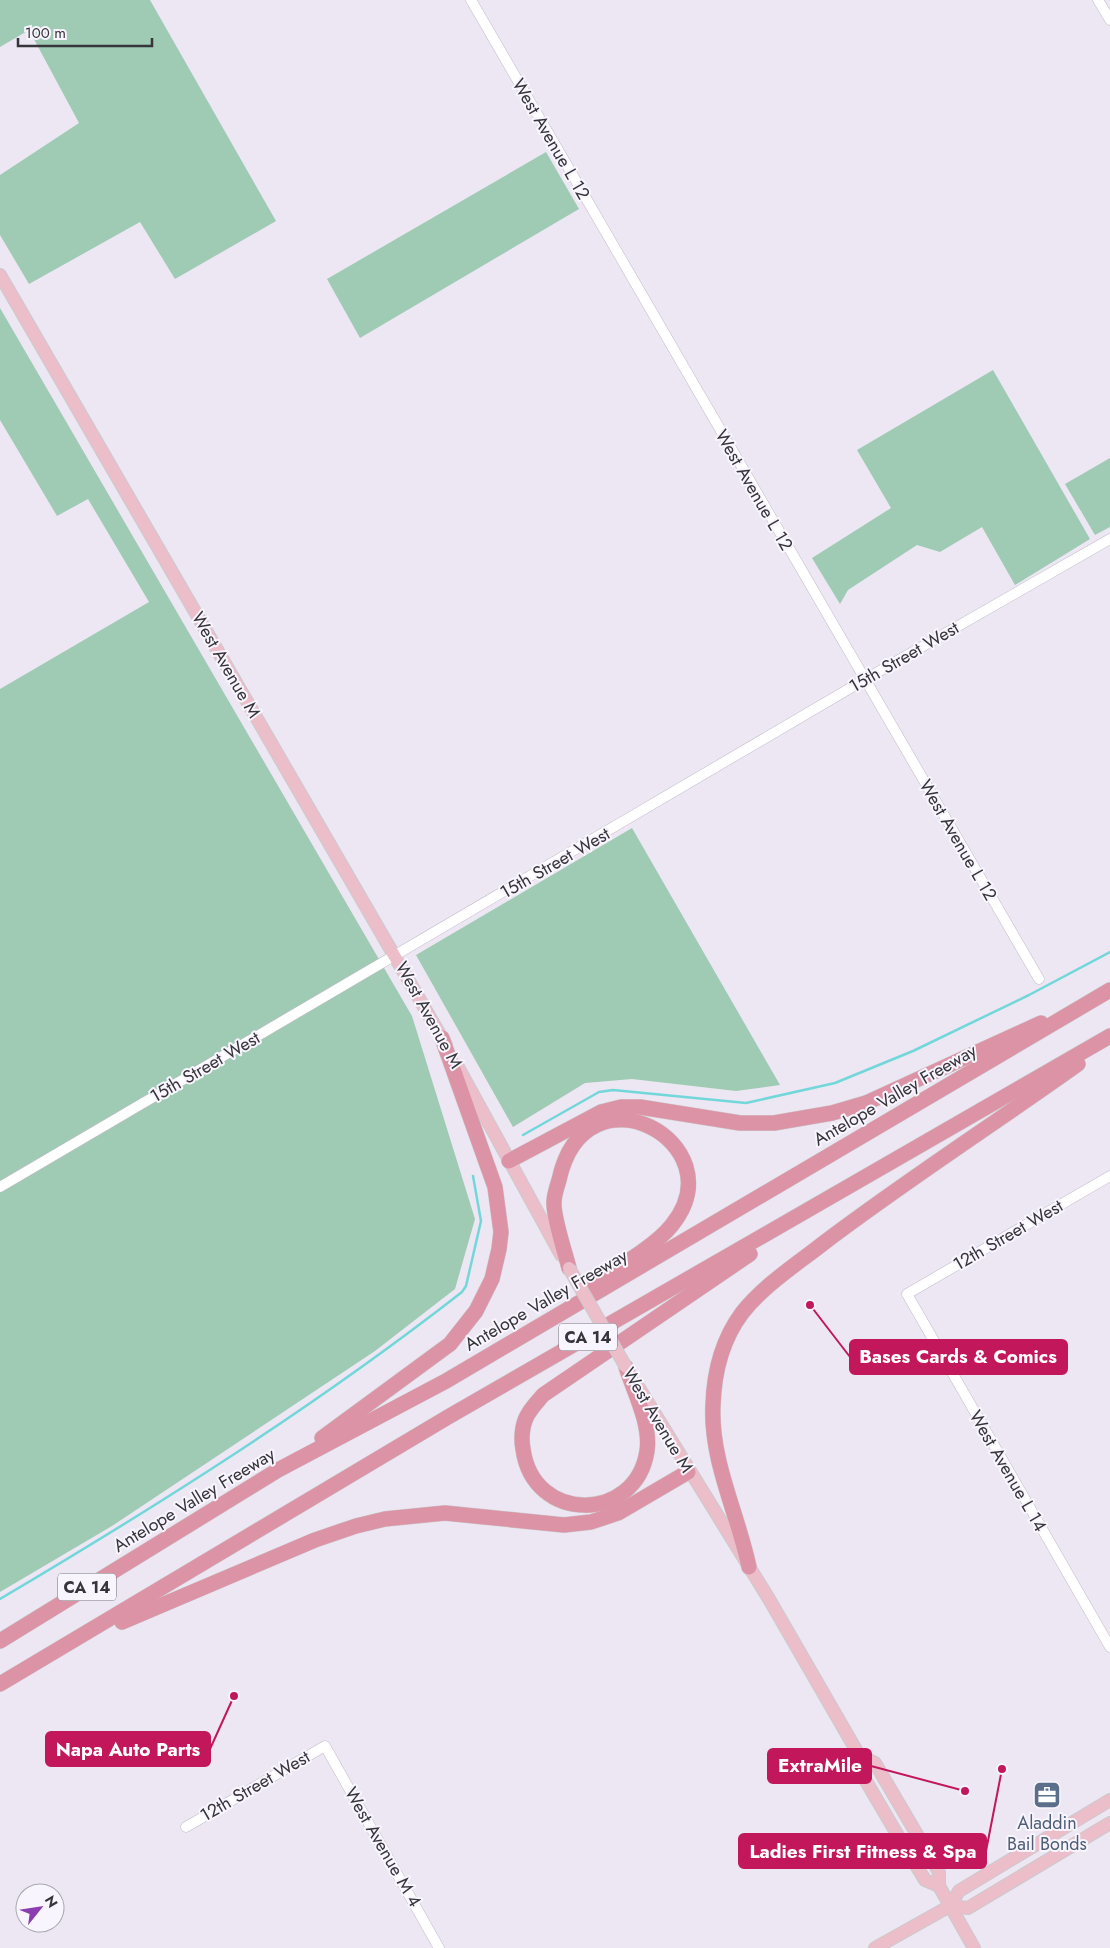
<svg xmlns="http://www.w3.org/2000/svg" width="1110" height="1948" viewBox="0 0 1110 1948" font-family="Jost,sans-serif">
<rect width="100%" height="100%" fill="#ece7f3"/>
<g fill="#9fcbb5">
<polygon points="0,0 150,0 276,221 175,279 140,222 29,284 0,235 0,175 79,123 29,30 0,47"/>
<polygon points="546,152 579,209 360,338 327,279"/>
<polygon points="0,308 412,1016 475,1219 455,1289 375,1351 112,1526 0,1592 0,689 149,602 88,499 57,516 0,420"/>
<polygon points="993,370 1090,539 1015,585 982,527 940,552 917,545 848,590 840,604 812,558 891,508 857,450"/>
<polygon points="1110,458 1110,527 1095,535 1065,484"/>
<polygon points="632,828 780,1085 736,1091 632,1079 585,1083 513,1127 416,955"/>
</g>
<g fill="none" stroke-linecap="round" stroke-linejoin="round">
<g stroke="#73d7da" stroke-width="2.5">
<polyline points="523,1135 599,1092 613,1090 746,1103 835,1083 913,1051 1029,995 1110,952"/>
<path d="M0 1599C159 1505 316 1406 462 1292L466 1286 481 1221 473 1176"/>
</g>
<g stroke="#c1bcc8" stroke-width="11">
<g id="minor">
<polyline points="471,0 1039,979"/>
<polyline points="1098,0 1110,20"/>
<polyline points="1110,1176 907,1294 1110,1647"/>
<polyline points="0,1187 864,680 1110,539"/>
<polyline points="186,1827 325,1746 439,1948"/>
</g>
</g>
<g stroke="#cbcacc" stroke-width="14">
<g id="major">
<polyline points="0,275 446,1045"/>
<polyline points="458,1067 561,1255"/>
<polyline points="639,1388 769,1599 859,1755 860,1771 897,1834 925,1880 939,1886"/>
<polyline points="859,1755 875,1763 939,1872 939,1886 974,1948"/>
<polyline points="950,1906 968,1908 1110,1823"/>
<polyline points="875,1948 950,1906 959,1891 1110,1800"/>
</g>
</g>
<g stroke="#cbcacc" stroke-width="16">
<g id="highway">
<polyline points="509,1161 601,1112 621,1107 640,1107 740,1123 774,1123 832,1113 866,1103 1041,1023"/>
<path d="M569 1268C565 1252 553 1217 554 1202 554 1195 557 1187 559 1180 585 1060 738 1143 672 1225 653 1249 609 1272 583 1289"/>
<path d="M626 1367C634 1392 651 1424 647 1451 636 1523 533 1524 523 1449 521 1439 522 1425 527 1416 531 1408 538 1401 543 1395L750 1254"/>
<polyline points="322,1438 450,1344 476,1311 492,1279 499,1249 501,1232 495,1187 442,1038"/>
<path d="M749 1567C738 1514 710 1460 713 1405 714 1372 722 1340 742 1313 764 1285 797 1264 825 1242 907 1180 994 1124 1078 1064"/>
<polyline points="122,1622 315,1540 356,1526 385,1519 445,1513 564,1525 591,1522 618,1513 688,1472"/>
<polyline points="0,1641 278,1470 446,1381 1110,990"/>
<polyline points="0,1684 448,1417 1110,1036"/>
</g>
</g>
<use href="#minor" stroke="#fff" stroke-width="10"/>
<use href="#major" stroke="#ebbeca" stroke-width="12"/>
<use href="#highway" stroke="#dd93a6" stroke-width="15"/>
<g stroke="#cbcacc" stroke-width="14" stroke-linecap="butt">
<polyline id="major-bridge" points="569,1268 626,1367"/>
</g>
<use href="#major-bridge" stroke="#ebbeca" stroke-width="12"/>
</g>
<defs>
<g id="office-square" transform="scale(1.4375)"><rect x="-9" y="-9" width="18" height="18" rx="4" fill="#5c6f8a" stroke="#f8f5fe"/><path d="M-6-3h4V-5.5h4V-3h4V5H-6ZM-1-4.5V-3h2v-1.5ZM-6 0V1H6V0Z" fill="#fff"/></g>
</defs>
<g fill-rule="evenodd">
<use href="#office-square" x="1047" y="1795"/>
</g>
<g text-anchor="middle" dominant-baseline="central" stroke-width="4" stroke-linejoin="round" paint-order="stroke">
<g fill="#f8f5fe" stroke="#716f75" stroke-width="1">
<rect x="559" y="1323.5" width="58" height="27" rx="4"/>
<rect x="58" y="1573.5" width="58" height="27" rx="4"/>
</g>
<g font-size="16" font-weight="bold" fill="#37353a">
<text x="588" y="1337">CA 14</text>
<text x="87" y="1587">CA 14</text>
</g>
<g font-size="18" fill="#37353a" stroke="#f8f5fe">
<text transform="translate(551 139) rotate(60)">West Avenue L 12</text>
<text transform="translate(754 490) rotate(60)">West Avenue L 12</text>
<text transform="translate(904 657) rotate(-30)">15th Street West</text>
<text transform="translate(226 665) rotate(60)">West Avenue M</text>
<text transform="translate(958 840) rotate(60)">West Avenue L 12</text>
<text transform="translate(555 863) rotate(-30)">15th Street West</text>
<text transform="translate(429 1015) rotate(61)">West Avenue M</text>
<text transform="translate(205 1067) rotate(-30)">15th Street West</text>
<text transform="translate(895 1095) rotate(-30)">Antelope Valley Freeway</text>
<text transform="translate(1008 1235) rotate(-30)">12th Street West</text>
<text transform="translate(546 1300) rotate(-30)">Antelope Valley Freeway</text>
<text transform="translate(658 1420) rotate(59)">West Avenue M</text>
<text transform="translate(1008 1471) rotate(60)">West Avenue L 14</text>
<text transform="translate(194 1500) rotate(-31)">Antelope Valley Freeway</text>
<text transform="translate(255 1786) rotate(-30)">12th Street West</text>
<text transform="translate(383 1847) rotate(60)">West Avenue M 4</text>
</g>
<g font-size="18" fill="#4e5e75" stroke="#f8f5fe">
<text x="1047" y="1823">Aladdin<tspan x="1047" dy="21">Bail Bonds</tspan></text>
</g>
</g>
<path fill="none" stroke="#c2185b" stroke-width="2" d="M810 1305L850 1357M234 1696L210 1749M965 1791L871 1766M1002 1769L986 1851"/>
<g fill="#c2185b" stroke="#f8f5fe" stroke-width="2">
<circle cx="810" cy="1305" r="5"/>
<circle cx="234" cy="1696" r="5"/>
<circle cx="965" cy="1791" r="5"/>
<circle cx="1002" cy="1769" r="5"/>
</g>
<g fill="#c2185b" stroke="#c2185b" stroke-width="2">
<rect x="850" y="1340" width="217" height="34" rx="5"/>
<rect x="46" y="1732" width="164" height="34" rx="5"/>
<rect x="768" y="1749" width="103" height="34" rx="5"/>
<rect x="739" y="1834" width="247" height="34" rx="5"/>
</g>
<g font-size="19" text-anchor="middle" font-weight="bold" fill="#fff">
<text x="958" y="1363">Bases Cards &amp; Comics</text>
<text x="128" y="1756">Napa Auto Parts</text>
<text x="820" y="1772">ExtraMile</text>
<text x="863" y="1858">Ladies First Fitness &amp; Spa</text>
</g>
<g transform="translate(40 1908) rotate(60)"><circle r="24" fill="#f8f5fe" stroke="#aba8b0"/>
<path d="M0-4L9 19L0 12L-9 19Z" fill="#8b3eaf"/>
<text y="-8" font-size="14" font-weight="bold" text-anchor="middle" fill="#37353a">N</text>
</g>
<path d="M18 38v8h134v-8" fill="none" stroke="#37353a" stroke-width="2.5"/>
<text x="25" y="38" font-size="15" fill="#37353a" stroke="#f8f5fe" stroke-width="4" paint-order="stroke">100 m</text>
</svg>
